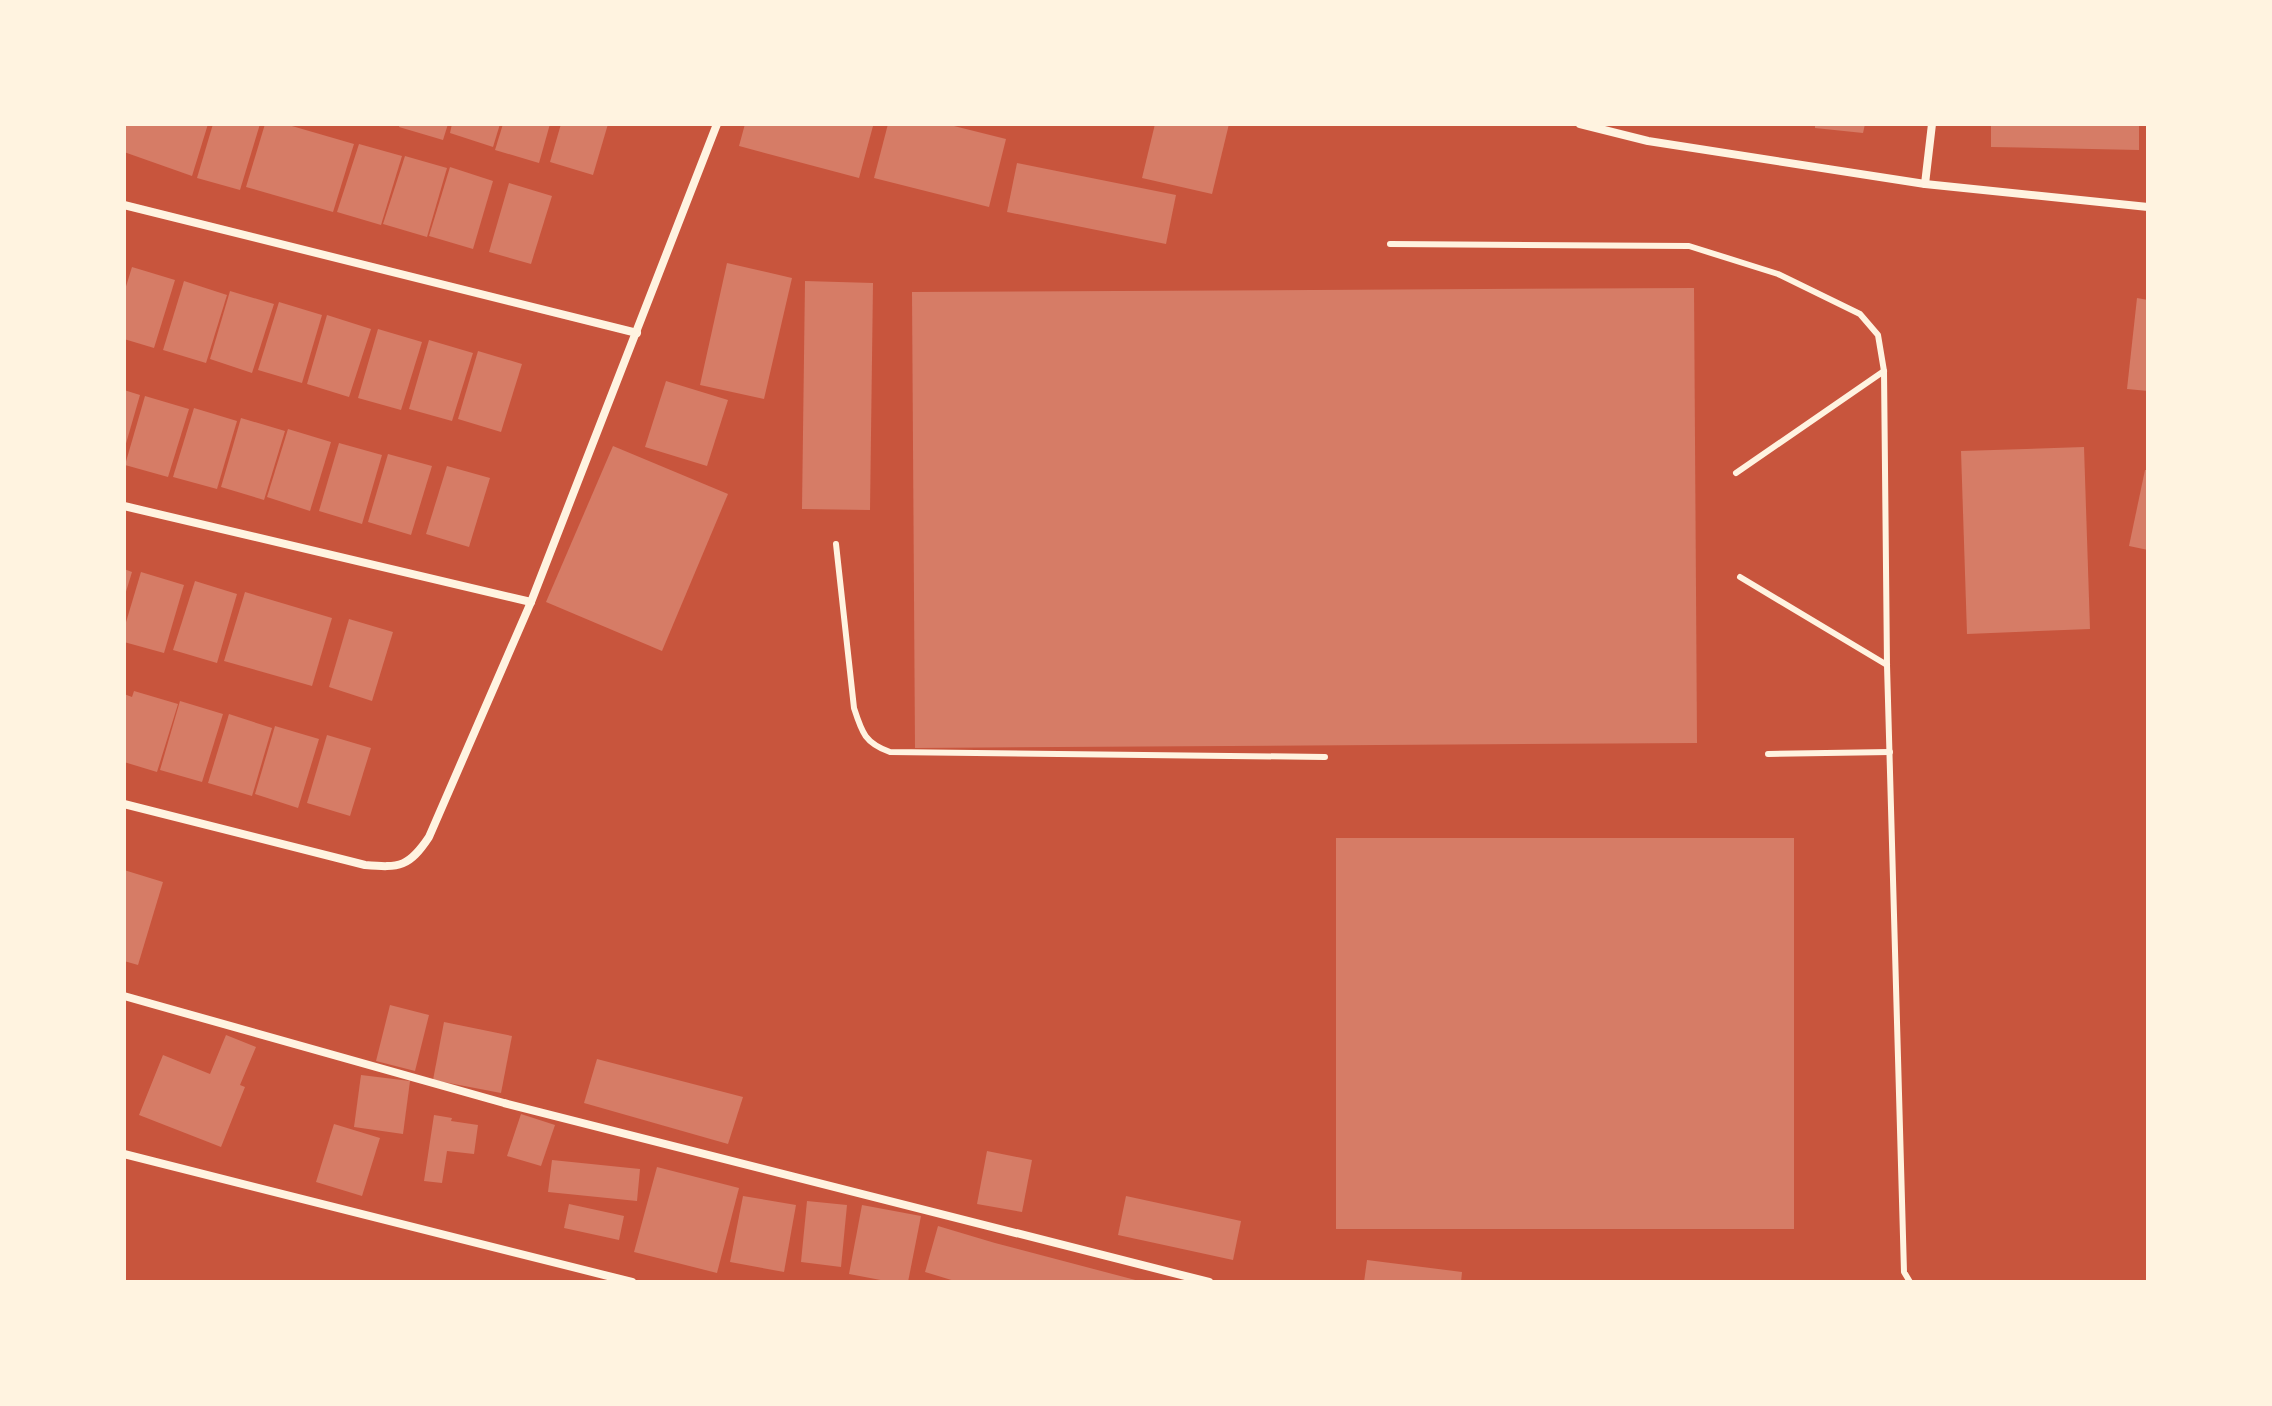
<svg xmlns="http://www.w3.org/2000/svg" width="2272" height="1406" viewBox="0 0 2272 1406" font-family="Roboto,sans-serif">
<rect width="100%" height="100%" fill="#c8553d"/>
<g fill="#d67c66">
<polygon points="124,124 208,124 192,176 124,152"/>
<polygon points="213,124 260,124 240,190 197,178"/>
<polygon points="265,124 285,124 354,144 333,212 246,187"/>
<polygon points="400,124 448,124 443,140 399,127"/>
<polygon points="452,124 500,124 493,147 450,133"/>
<polygon points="503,124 550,124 539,163 495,150"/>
<polygon points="561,124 608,124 593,175 550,162"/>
<polygon points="745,124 866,124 873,126 859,178 739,146"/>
<polygon points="888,124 946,124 1006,139 989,207 874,178"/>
<polygon points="1155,124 1229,124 1212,194 1142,178"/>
<polygon points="1815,124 1865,124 1863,133 1815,128"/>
<polygon points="1991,124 2139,124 2139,150 1991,147"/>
<polygon points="359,144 402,156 381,225 337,212"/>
<polygon points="405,156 447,168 427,237 383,224"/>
<polygon points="1017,163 1176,195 1166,244 1007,212"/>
<polygon points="450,167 493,181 473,249 429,236"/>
<polygon points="509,183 552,196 531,264 489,252"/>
<polygon points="727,263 792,278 764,399 700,385"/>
<polygon points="132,267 175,280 154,348 124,339 124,293"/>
<polygon points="184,281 227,295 206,363 163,350"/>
<polygon points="805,281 873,283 870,510 802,509"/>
<polygon points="1694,288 1697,743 915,748 912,292"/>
<polygon points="230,291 274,304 252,373 210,359"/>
<polygon points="2137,298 2148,300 2148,391 2127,389"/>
<polygon points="279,302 322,315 302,383 258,370"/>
<polygon points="327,315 371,329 349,397 307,384"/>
<polygon points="378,329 422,342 401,410 358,398"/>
<polygon points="429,340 473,353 452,421 409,409"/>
<polygon points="478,351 522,364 501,432 458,419"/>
<polygon points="666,381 728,400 707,466 645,447"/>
<polygon points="124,390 140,395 125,447 124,447"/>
<polygon points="145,396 189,409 168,477 125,465"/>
<polygon points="194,408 237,421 217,489 173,477"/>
<polygon points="241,418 285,431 264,500 221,487"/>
<polygon points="288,429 331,442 310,511 267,497"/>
<polygon points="339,443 382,455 362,524 319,511"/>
<polygon points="613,446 728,494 662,651 546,602"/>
<polygon points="2084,447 2090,629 1967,634 1961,451"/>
<polygon points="388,454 432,466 411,535 368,522"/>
<polygon points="447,466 490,478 469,547 426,534"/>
<polygon points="2145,470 2148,470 2148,550 2129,546"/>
<polygon points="124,569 132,572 125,595 124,595"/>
<polygon points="141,572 184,585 164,653 124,642 124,629"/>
<polygon points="195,581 237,594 217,663 173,650"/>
<polygon points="245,592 332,618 312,686 224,661"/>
<polygon points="349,619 393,632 372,701 329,687"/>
<polygon points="134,691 178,704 157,772 124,762 124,694 132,697"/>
<polygon points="180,701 223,714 202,782 160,770"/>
<polygon points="229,714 272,728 252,796 208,783"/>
<polygon points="275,726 319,739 298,808 255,794"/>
<polygon points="327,735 371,748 350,816 307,803"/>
<rect x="1336" y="838" width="458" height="391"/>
<polygon points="124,870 163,882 138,965 124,961"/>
<polygon points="390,1005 429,1015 415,1071 376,1061"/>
<polygon points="444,1022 512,1036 501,1093 433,1080"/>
<polygon points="226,1035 256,1047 240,1085 245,1087 221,1147 139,1115 163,1055 210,1074"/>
<polygon points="597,1059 743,1097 728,1144 584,1103"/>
<polygon points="361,1075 410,1081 403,1134 354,1127"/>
<polygon points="521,1114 555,1125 541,1166 507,1156"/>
<polygon points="434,1115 452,1118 451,1121 478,1125 474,1154 447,1151 442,1183 424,1181"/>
<polygon points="334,1124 380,1138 362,1196 316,1182"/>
<polygon points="987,1151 1032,1160 1022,1212 977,1204"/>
<polygon points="552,1160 640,1169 637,1201 548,1192"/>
<polygon points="657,1167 739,1188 717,1273 634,1252"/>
<polygon points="743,1196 796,1205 784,1272 730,1262"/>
<polygon points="1126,1196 1241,1221 1233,1260 1118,1235"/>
<polygon points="807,1201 847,1205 841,1267 801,1262"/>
<polygon points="569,1204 624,1216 619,1240 564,1228"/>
<polygon points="862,1205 921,1216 908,1282 891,1282 849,1274"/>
<polygon points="938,1226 995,1243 1143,1282 958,1282 925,1272"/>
<polygon points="1367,1260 1462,1272 1461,1282 1364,1282"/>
</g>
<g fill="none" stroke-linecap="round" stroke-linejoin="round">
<g stroke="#fff3e0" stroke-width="6">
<polyline points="1390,244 1689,246 1778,274 1860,314 1878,335 1884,371 1887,665 1904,1272 1910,1282"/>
<polyline points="1736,473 1884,371"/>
<path d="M836 544 854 708C862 733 865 743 890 752L1325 757"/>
<polyline points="1740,577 1887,665"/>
<polyline points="1768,754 1890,752"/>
</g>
<g stroke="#fff3e0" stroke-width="8">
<polyline points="1580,124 1648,141 1925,184 2148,207"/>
<polyline points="1925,184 1932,124"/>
<polyline points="124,205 637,333"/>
<polyline points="124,506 531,602"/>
<path d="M124 804 365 865C400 868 409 867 429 837L531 602 717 124"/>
<polyline points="124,996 504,1103 1209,1282"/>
<polyline points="124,1154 632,1282"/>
</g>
</g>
<rect width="2272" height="1406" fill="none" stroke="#fff3e0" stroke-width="252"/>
</svg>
